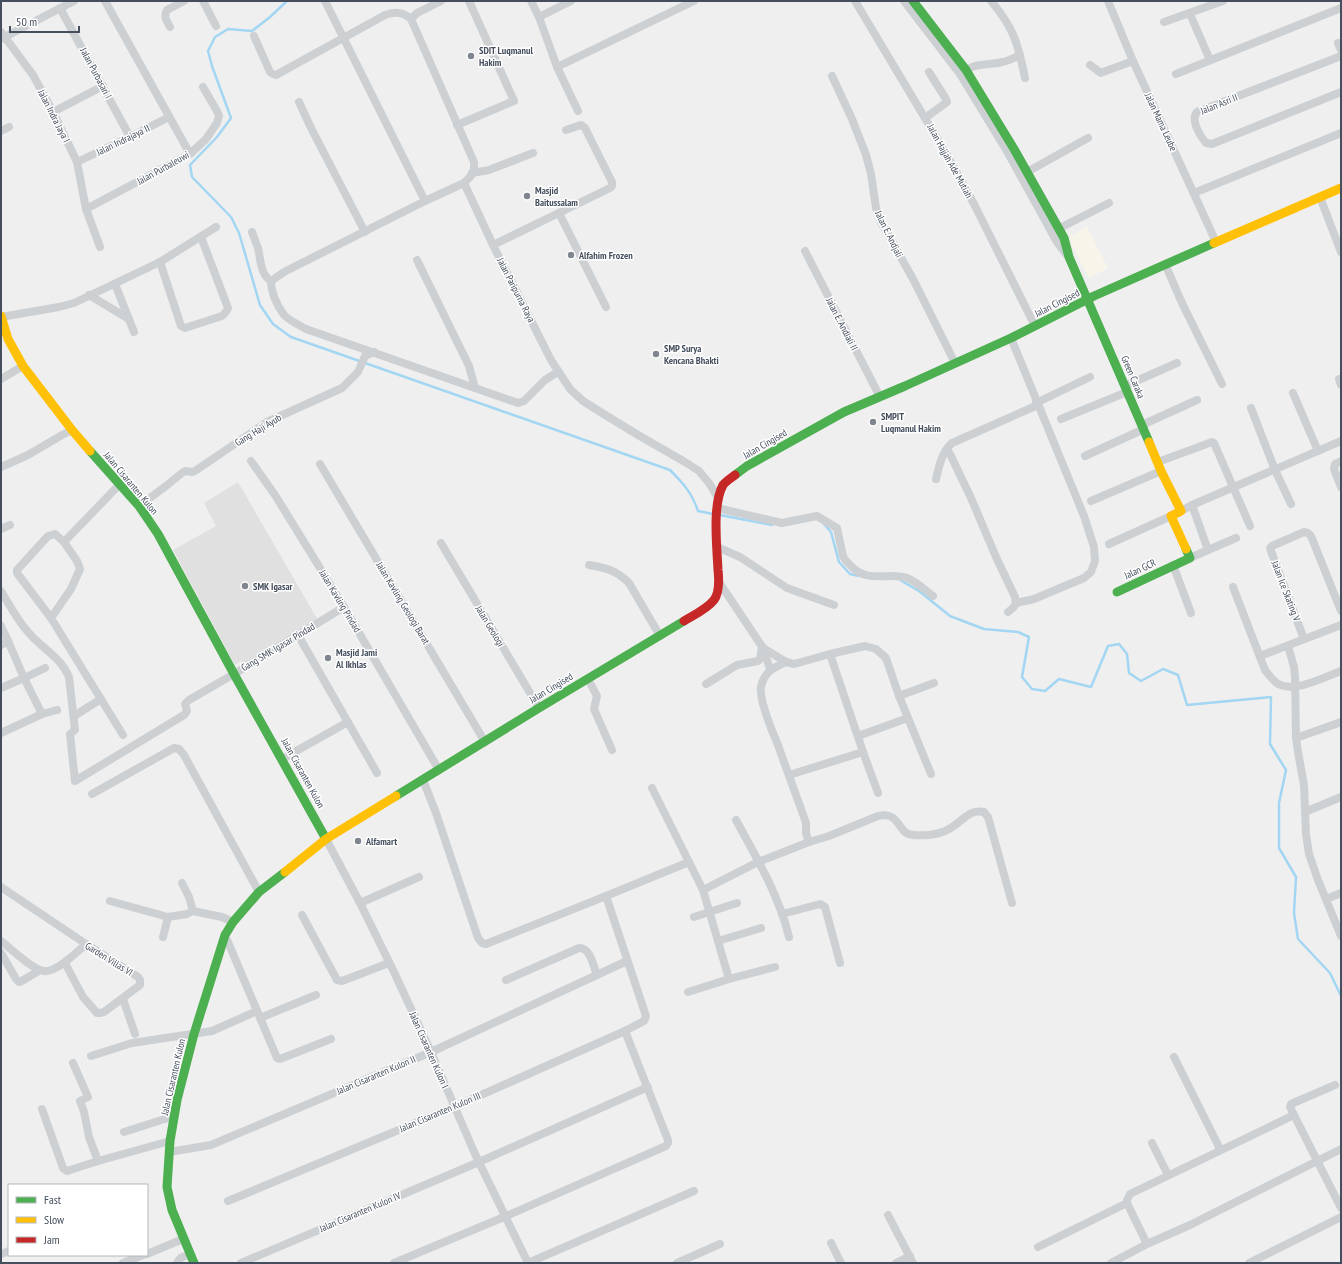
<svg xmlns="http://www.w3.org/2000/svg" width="1342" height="1264" viewBox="0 0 1342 1264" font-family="'PT Sans Narrow',sans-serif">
<rect width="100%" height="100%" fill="#f0efef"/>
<polygon fill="#f7f5ea" points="1087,227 1108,268 1089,278 1068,237"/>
<polygon fill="#e1e0e1" points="238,482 319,622 244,667 241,661 235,665 173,550 216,526 204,503"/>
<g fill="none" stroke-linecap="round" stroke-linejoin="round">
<g stroke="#a2d6f2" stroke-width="2.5">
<path d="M287 1 270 17 252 31 228 29 215 37 208 51 212 66 231 118 217 137 190 165 192 177 231 217 239 233 260 305 273 324 291 337 670 470C683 483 692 493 698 511L713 514"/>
<polyline points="720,515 772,525"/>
<polyline points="824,524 831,532 839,562 850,574 859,576"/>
<polyline points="900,580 919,591 950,616 984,629 1018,632 1029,637 1022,677 1032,689 1045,691 1059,679 1091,687 1108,646 1119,644 1127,654 1129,673 1141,681 1163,669 1178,675 1187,705 1271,697 1270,744 1286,770 1279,803 1279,848 1296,877 1294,913 1298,939 1330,973 1341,996"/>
</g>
<g stroke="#cdd0d3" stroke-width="8">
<polyline points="105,1 190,154"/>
<polyline points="203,1 216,26"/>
<polyline points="325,1 425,201"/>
<polyline points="531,1 539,17 557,67 578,111"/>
<polyline points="855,1 947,155 974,204 1035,326"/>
<polyline points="904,1 960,74 1008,153 1057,242 1066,254"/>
<path d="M991 1C1014 28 1018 44 1025 78"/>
<polyline points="1108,1 1133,61 1216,242"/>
<polyline points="60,8 130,137"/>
<polyline points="1190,14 1210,60"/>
<polyline points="539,17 571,1"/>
<polyline points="411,19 417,13 441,1"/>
<polyline points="1164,22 1223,1"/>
<path d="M170 27C167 22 163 16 167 10L184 1"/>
<polyline points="1,32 33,75 53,112 77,162 86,209 100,247"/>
<path d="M254 36 270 72 273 74 276 75 385 15C395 11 403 12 411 19L474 162V170L470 177 464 183 425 201 284 272 271 281"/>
<polyline points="1,39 74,1"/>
<polyline points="1338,43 1341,50"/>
<path d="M1341 56 1197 112C1190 120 1200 136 1206 143L1212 144 1341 92"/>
<polyline points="1090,65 1101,73 1103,72 1133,61"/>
<polyline points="557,67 694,1"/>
<path d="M963 72C977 62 986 66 1002 62 1009 61 1015 57 1020 55"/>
<polyline points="1176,74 1341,8"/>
<polyline points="832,76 852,119 866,155 871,174 876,208 881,222 913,279 955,363"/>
<polyline points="299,102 311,128 365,232"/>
<polyline points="53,112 103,86"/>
<polyline points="925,118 947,102 946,99 929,72"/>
<polyline points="457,125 514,101 469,1"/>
<polyline points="1,131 9,127"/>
<polyline points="77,162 130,137 169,117"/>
<polyline points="1027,172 1088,138"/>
<polyline points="472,173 489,170 533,153"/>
<polyline points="464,183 493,245 551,360 570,389 583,401 602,413 638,435 685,462 699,471 709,483 718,498"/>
<polyline points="1194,193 1341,133"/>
<polyline points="1320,197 1341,252"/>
<polyline points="86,209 190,154 206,139 217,123 219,116 217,111 203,87"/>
<polyline points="559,213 606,307"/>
<polyline points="1054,231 1109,203"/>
<path d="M252 232C254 237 256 243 258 248 261 260 260 274 271 281 271 292 277 306 284 315 290 321 299 325 306 329L518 403 524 401 545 380 558 372"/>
<polyline points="493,245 610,188 612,186 612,182 585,128 581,125 566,130"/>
<polyline points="805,251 880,397"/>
<polyline points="417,260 469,366 475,388"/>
<polyline points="160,262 181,326 185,328 222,316 226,312 228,308 201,237"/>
<polyline points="1165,264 1182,303 1222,384"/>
<polyline points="115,284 134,332"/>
<polyline points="89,295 129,319"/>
<polyline points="1,317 59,307 74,303 160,262 216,227"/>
<polyline points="1011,338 1084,516 1094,547 1095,561 1091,572 1084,578 1034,599 1016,603"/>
<polyline points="1,379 23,366"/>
<polyline points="1339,379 1341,385"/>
<polyline points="1125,386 1177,363"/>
<polyline points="1293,393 1318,451"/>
<polyline points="1036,403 1090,377"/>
<polyline points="1251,408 1275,470 1291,504"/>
<polyline points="1061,419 1127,392"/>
<polyline points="1142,425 1197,400"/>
<polyline points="947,449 951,456 971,498 996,557 1015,597 1016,603 1013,608 1008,612"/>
<polyline points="1085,456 1144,429"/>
<polyline points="251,461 275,495 344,607 439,770"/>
<polyline points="1341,461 1335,464 1334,469 1341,487"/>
<polyline points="1158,462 1212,442 1214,443 1250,526"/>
<polyline points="320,464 485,742"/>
<polyline points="1,467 28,455 62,435 72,430"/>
<path d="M936 479C939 466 942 452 952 443L1038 405"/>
<polyline points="119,485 64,542 77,561 80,569 71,589 51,618 123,735"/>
<polyline points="1091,501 1161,471"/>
<polyline points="139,506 166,486 182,473 185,471 192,472 195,471 267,422 342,388 358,372 365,356 374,352"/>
<path d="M717 508 782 523 817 516 837 528 843 556C845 561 849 564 853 568 870 583 888 572 907 578 917 582 925 590 933 596"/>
<polyline points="1181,511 1192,505 1341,441"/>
<polyline points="1,529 10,525"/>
<polyline points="441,543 539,708"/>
<polyline points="1109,544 1171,516"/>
<polyline points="717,547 740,557 787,588 834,605"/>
<polyline points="1208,550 1236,538"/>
<polyline points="1190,558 1208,550 1192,505"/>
<path d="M589 565C606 568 616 570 629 583L660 636"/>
<polyline points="1173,565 1191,613"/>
<polyline points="719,582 763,648 786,662 794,664 830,654 865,646 876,649 886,658 899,696 934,683"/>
<path d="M1233 587 1265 670C1269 675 1273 681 1278 684 1296 693 1324 677 1341 671"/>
<path d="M1 591C9 604 17 620 28 632 41 648 60 656 69 677L75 730 70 734 75 781 184 715 187 711 185 704 189 700 234 674 344 607"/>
<polyline points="51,618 17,573 17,570 48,536 55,534 64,542"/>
<polyline points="1,626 8,641"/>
<polyline points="298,635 377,773"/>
<polyline points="1304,639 1271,551 1270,548 1272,546 1304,532 1308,533 1311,536 1341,611"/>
<polyline points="1,645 8,641 24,678 1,688"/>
<polyline points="1288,646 1294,667 1295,677 1296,738 1298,752 1304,785 1306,834 1309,854 1318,880 1341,936"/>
<polyline points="763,648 770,669"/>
<polyline points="1260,656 1341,625"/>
<path d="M786 662C773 668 764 672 761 687 759 701 772 731 778 745 787 771 797 797 806 823V833L809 842"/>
<polyline points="588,679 597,696 594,709 612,750"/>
<polyline points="706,684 737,665 758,661 760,659 762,647"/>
<polyline points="899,696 931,774"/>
<polyline points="42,714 24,678 45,668"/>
<polyline points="74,716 101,699"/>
<polyline points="1,733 42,714 57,710"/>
<polyline points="858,736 908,718"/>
<polyline points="1296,738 1341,722"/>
<polyline points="863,752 878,793"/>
<polyline points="282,759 348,722"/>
<polyline points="789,775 863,752 830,654"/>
<polyline points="423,780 436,813 478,938 482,943 486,944 606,896 689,862"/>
<polyline points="652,788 703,890 729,979"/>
<polyline points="92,794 174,748 179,749 184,755 259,892"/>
<polyline points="1305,812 1341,797"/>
<path d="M736 820C756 857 779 895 789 937"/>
<polyline points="326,839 360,903 394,972 431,1052 475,1154 528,1263"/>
<polyline points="182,883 189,897 193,911"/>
<polyline points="1,887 86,944 138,977 140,980 140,985 104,1012 100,1013 97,1013 83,997 65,963"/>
<path d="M703 890 758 862 809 842 829 836 878 816C902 811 896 834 913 835 923 836 938 835 947 830 961 824 968 808 984 812L988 817 1012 903"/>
<polyline points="1326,899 1341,893"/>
<polyline points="110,901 168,917"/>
<polyline points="360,903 419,877"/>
<polyline points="782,914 820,904 825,907 840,963"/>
<polyline points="302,915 337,980 342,981 389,963"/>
<polyline points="694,917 737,903"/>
<polyline points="225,935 277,1058 280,1059 331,1039"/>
<polyline points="163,937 168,917 187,914 193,911 222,917 233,922"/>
<path d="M1 941C10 948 33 970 44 971 56 973 77 952 86 944"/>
<polyline points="718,941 761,928"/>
<polyline points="1,953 16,979 19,982 22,981 40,970"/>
<path d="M506 980 579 948C591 948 593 966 597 975"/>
<polyline points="688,992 729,979 775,967"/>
<polyline points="123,999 135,1034"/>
<polyline points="260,1018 316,995"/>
<polyline points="91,1056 132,1043 212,1031 257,1011"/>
<polyline points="1174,1057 1220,1149"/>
<polyline points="73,1063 88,1097 80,1101 84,1112 89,1137 98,1161"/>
<polyline points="42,1109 63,1168 67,1171 98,1161 170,1141"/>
<polyline points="1294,1115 1341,1208"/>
<polyline points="124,1132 174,1116"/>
<polyline points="1152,1143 1168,1175"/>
<polyline points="169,1152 211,1145 431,1052 627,961"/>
<polyline points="228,1201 454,1107 625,1031 644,1021 646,1016 606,896"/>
<polyline points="888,1215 913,1263"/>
<polyline points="831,1243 841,1263"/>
<polyline points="1147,1244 1127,1203 1127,1200 1130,1194 1294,1115 1290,1107 1291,1104 1335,1085"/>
<polyline points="1038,1247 1127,1203"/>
<polyline points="1,1254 9,1251"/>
<polyline points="147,1254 183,1239"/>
<polyline points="123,1263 143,1255"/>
<path d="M177 1263C179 1257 185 1256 190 1254"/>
<polyline points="241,1263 479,1162 648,1087"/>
<polyline points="394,1263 504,1217 666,1146 668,1143 668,1140 625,1031"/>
<polyline points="528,1263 694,1191"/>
<polyline points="677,1263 720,1244"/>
<polyline points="896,1263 910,1256"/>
<polyline points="1111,1263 1147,1244 1190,1225 1341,1149"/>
<polyline points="1249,1263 1341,1217"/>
</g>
<g stroke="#4caf50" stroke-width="9">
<polyline points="913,1 966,70 1014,149 1064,238 1069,257 1149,442"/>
<polyline points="90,451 139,506 158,534 234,674 326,839"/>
<polyline points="735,475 747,466 844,412 905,386 1011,338 1094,296 1214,243"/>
<polyline points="1117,592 1190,558 1186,549"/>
<polyline points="396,796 539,708 684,621"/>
<polyline points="194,1263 172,1210 167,1187 170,1141 177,1100 194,1034 225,935 233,922 259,892 285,872"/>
</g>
<g stroke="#ffc107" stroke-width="9">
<polyline points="1214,243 1341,188"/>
<polyline points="1,316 8,339 23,366 72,430 90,451"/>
<polyline points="1149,442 1161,471 1181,511 1171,516 1186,549"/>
<polyline points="285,872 326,839 396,796"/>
</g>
<path stroke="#c62828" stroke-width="9" d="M684 621C694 615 707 609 714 600 720 592 719 579 718 570 717 547 712 505 723 485 726 481 731 478 735 475"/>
</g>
<g fill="#808690" stroke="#fff" stroke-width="1.5">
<circle cx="471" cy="56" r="4"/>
<circle cx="527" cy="196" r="4"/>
<circle cx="571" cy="255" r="4"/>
<circle cx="656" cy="354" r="4"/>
<circle cx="873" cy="422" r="4"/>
<circle cx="245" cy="586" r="4"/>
<circle cx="328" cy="658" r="4"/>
<circle cx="358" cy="841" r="4"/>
</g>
<g text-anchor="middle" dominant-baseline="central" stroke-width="3" stroke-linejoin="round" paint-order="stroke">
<g font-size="10" font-weight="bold" fill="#444e5d" stroke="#fff" text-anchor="start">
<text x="479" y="50">SDIT Luqmanul<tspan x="479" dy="12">Hakim</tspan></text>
<text x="535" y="190">Masjid<tspan x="535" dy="12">Baitussalam</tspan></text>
<text x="579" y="255">Alfahim Frozen</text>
<text x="664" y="348">SMP Surya<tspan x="664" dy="12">Kencana Bhakti</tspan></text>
<text x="881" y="416">SMPIT<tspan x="881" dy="12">Luqmanul Hakim</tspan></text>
<text x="253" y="586">SMK Igasar</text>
<text x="336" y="652">Masjid Jami<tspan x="336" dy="12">Al Ikhlas</tspan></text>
<text x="366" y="841">Alfamart</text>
</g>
<g font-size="10" fill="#444e5d" stroke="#fff">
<text transform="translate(96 73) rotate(62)">Jalan Purbasari I</text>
<text transform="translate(1219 104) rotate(-22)">Jalan Asri II</text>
<text transform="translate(54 116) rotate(63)">Jalan Indra Jaya I</text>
<text transform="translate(1161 122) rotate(65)">Jalan Mama Leube</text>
<text transform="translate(123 140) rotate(-26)">Jalan Indrajaya II</text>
<text transform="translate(950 161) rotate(61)">Jalan Hajjah Ade Mutiah</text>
<text transform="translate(163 168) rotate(-29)">Jalan Purbaleuwi</text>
<text transform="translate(889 234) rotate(64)">Jalan E. Andjali</text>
<text transform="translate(516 290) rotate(63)">Jalan Paripurna Raya</text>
<text transform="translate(1057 303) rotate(-27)">Jalan Cingised</text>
<text transform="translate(842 324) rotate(63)">Jalan E. AndJali II</text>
<text transform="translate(1133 377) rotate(67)">Green Caraka</text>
<text transform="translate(258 430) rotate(-31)">Gang Haji Ayub</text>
<text transform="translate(765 444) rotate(-30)">Jalan Cingised</text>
<text transform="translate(131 483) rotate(50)">Jalan Cisaranten Kulon</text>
<text transform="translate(1140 569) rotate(-25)">Jalan GCR</text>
<text transform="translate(1286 591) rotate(69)">Jalan Ice Skating V</text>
<text transform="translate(340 601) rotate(59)">Jalan Kavling Pindad</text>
<text transform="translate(403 603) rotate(59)">Jalan Kavling Geologi Barat</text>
<text transform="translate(490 626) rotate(59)">Jalan Geologi</text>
<text transform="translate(278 647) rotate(-31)">Gang SMK Igasar Pindad</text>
<text transform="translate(551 688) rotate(-31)">Jalan Cingised</text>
<text transform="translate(303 773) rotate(61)">Jalan Cisaranten Kulon</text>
<text transform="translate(109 959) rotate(32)">Garden Villas VI</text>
<text transform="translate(429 1050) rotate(66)">Jalan Cisaranten Kulon I</text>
<text transform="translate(376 1075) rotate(-23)">Jalan Cisaranten Kulon II</text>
<text transform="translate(173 1077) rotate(-77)">Jalan Cisaranten Kulon</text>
<text transform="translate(440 1112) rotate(-23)">Jalan Cisaranten Kulon III</text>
<text transform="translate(360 1212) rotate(-23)">Jalan Cisaranten Kulon IV</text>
</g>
</g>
<rect width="1342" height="1264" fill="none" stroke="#444e5d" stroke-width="4"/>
<rect x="8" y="1184" width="140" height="72" fill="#ffffff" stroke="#b4b8be"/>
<rect x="16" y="1197" width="20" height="6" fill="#4caf50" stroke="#b4b8be"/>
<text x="44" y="1204" font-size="12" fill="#444e5d">Fast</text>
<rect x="16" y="1217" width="20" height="6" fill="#ffc107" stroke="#b4b8be"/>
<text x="44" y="1224" font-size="12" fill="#444e5d">Slow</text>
<rect x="16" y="1237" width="20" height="6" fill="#c62828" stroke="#b4b8be"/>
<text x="44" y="1244" font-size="12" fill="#444e5d">Jam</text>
<path d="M10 26v6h69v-6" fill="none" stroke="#444e5d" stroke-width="2"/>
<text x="16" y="26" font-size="12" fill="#444e5d" stroke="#ffffff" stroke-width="3" paint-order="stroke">50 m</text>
</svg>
